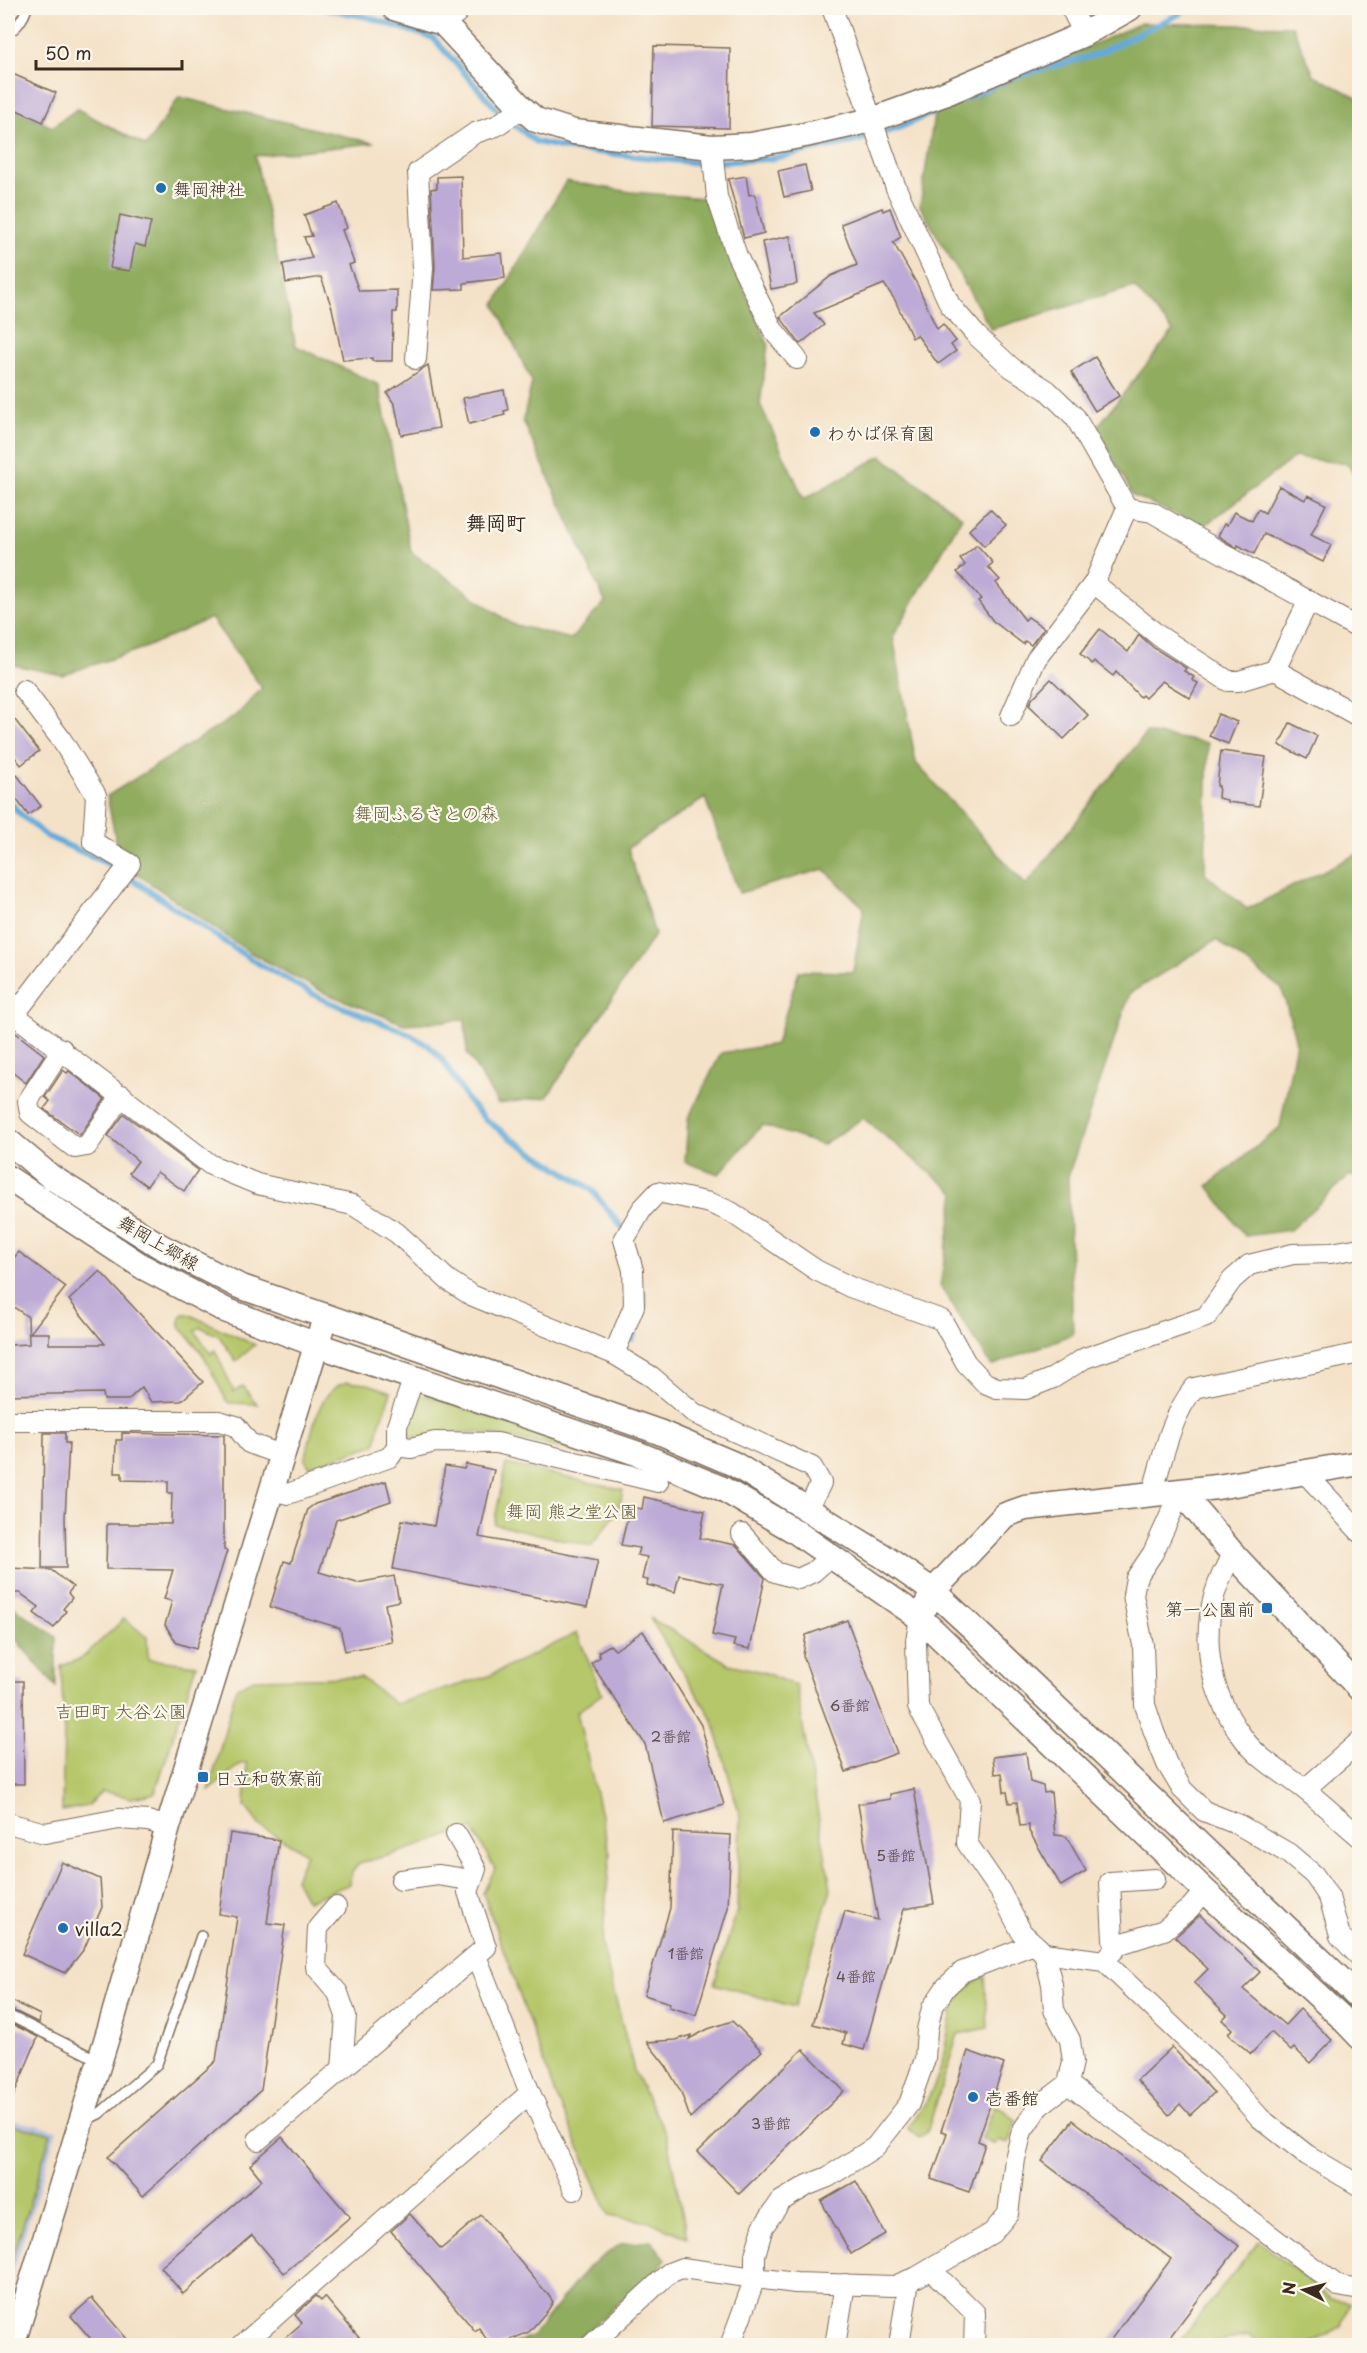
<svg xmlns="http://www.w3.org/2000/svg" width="1367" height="2353" viewBox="0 0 1367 2353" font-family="'Playpen Sans','Klee One',sans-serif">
<rect width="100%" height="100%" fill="#fbf7ec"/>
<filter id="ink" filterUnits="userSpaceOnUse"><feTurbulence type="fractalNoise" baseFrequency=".0167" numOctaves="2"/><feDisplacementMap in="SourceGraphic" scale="12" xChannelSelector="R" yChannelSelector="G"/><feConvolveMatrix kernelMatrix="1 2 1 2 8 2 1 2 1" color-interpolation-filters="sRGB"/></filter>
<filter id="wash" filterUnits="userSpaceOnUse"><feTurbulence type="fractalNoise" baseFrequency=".008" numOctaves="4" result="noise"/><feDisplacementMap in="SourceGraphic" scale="24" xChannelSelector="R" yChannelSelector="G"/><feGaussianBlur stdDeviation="1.35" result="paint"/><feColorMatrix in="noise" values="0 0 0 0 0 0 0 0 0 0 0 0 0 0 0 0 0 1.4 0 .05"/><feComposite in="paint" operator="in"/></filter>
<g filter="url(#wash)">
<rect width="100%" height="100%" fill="#f4e2c8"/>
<polygon fill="#bac4de" points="8,2119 57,2130 8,2288"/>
<g fill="#b5c76a" stroke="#787844" stroke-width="1.5">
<polygon points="183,1314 188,1314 255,1345 236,1361 219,1336 201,1327 195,1331 211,1354 215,1350 234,1392 243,1386 257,1404 229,1403 226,1400 204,1356 180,1326 180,1317"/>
<path d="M347 1382 368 1384 391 1392 379 1426 376 1444 310 1467 305 1460C312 1434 316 1390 347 1382Z"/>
<polygon points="422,1395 429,1396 604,1457 477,1432 453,1433 412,1438 406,1430 416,1399"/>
<polygon points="506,1464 623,1490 619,1510 591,1546 494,1524"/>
<polygon points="650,1618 729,1664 763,1672 796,1686 831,1889 795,2007 714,1984 737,1910 740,1816 713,1720"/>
<polygon points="124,1619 147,1637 148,1659 196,1665 155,1793 132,1798 102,1791 87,1806 62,1811 64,1731 61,1666 81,1659"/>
<polygon points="577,1633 602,1694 577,1712 610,1854 602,1945 635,2074 666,2133 687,2237 650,2222 609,2215 554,2091 483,1893 495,1869 472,1828 391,1855 359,1863 351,1873 350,1884 307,1901 295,1879 306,1853 260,1826 245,1806 247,1763 240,1764 209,1791 236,1688 254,1679 361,1677 395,1704 489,1676"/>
<path d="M985 1976 988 2028 958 2034 927 2132 919 2138 907 2128C924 2109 935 2088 942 2063 952 2026 944 1997 985 1976Z"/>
<polygon points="994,2106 1002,2108 1016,2121 1008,2143 999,2140 996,2145 982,2139"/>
<polygon points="8,2125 51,2133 8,2274"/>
<path d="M1259 2241 1331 2299 1350 2302 1342 2326 1309 2345H1262L1248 2336C1223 2340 1201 2346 1176 2345Z"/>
</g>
<g fill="#90ac5e" stroke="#666b3e" stroke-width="1.5">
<polygon points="1141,23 1292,26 1314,75 1359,99 1359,485 1348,464 1295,457 1204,526 1133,496 1097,427 1173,331 1134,287 991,329 920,206 934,115"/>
<polygon points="179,97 374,143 255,156 296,346 379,385 411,552 512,624 571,639 605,602 523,421 532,382 495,304 566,181 631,192 705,198 768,344 760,404 804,499 881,456 962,517 893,637 916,763 1026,885 1146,733 1208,743 1205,873 1247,909 1359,853 1359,1179 1350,1175 1290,1230 1245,1236 1208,1186 1280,1127 1296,1042 1282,989 1216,940 1130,993 1068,1176 1073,1334 992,1366 940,1286 955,1193 863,1118 822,1145 762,1125 719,1174 685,1162 688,1119 721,1053 776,1044 799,971 853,972 864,908 824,869 739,893 705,798 628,848 655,934 547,1097 498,1104 467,1053 465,1020 404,1024 325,993 251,953 120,862 107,796 237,715 262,688 211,618 144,648 62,675 8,664 8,106 52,127 77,109 146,146"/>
<polygon points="8,1603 56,1637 56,1687 8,1630"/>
<polygon points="651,2241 666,2259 659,2268 571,2345 511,2345 533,2335 589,2266 621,2244"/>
</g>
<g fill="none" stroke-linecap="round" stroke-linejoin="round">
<g stroke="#63aad9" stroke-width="6">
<polyline points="322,8 367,17 433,38 502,115 536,142 569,149 699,163 768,159 851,142 896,129 1013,77 1095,55 1181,13 1184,8"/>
<polyline points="8,798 17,811 46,836 111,865 252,960 322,999 405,1032 429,1046 442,1059 468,1101 485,1119 512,1139 591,1189 625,1231"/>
<polyline points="632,1339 644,1304 643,1294"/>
</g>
</g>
<g id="blocks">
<g fill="#bdaad6">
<polygon points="654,46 730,48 729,128 652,126"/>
<polygon points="8,72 56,93 43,122 8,106"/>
<polygon points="805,165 811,191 784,197 778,171"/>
<polygon points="461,176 463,257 502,253 505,278 464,283 464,289 433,290 435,267 431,189 437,188 437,177"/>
<polygon points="746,176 749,195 755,194 764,233 744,238 728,179"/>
<polygon points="338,203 347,228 342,230 354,263 349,265 359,291 397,290 397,312 393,312 392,361 372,361 372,358 343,360 332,308 321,277 286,283 283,264 312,258 304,237 312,236 304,215"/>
<polygon points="882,208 883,211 890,208 901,237 893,242 918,286 937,329 943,324 956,341 951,345 956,351 938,364 917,335 912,338 895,300 884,284 814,313 824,325 800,344 780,317 831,276 857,265 841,224"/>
<polygon points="120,215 151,222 145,247 135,244 130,271 110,268"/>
<polygon points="790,236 797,284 771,289 762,242"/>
<polygon points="1095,357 1119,396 1095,411 1071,372"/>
<polygon points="428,365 439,428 401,435 395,405 387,393"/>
<polygon points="504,390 508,410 504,411 505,415 469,424 463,398"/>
<polygon points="1279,486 1305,500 1308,495 1326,504 1311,535 1331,545 1323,562 1264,534 1254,554 1238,545 1237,548 1218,536 1224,524 1227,525 1234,512 1252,521 1258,509 1265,513"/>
<polygon points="990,509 1006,525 984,546 969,530"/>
<polygon points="977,545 993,563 988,567 1000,580 996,583 1025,620 1028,617 1044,628 1031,645 1025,641 1023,644 993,621 978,601 981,599 957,572 965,565 960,559"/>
<polygon points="1100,629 1128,652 1139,635 1154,648 1186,668 1184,671 1194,677 1192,680 1198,683 1190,698 1162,681 1145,698 1142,695 1140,697 1116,672 1113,676 1094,661 1092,664 1080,654"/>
<polygon points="1051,679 1088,715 1064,739 1029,705 1032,699"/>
<polygon points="8,711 39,751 21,765 8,748"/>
<polygon points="1218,714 1237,722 1228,744 1209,736"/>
<polygon points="1290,723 1317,736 1307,759 1279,745"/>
<polygon points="1221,751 1266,757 1259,806 1227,802 1227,800 1218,798 1219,786 1217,786"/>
<polygon points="17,775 41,806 28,815 8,788 8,782"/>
<polygon points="8,1027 44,1055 26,1083 8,1069"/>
<polygon points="63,1070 67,1073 69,1071 105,1099 80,1135 44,1109 50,1101 45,1097"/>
<polygon points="124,1114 198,1170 184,1191 157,1172 147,1186 129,1173 138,1161 108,1136"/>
<polygon points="19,1252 66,1287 30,1333 49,1333 49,1344 105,1344 69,1300 100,1271 203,1382 181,1401 151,1402 142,1387 128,1400 104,1400 103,1393 8,1395 8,1349 10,1349 10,1345 29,1344 28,1317 8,1303 8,1264"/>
<polygon points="44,1433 65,1433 65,1443 69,1443 65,1518 66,1568 42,1568"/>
<polygon points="122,1433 224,1435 224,1550 227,1551 196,1649 177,1643 165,1625 172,1601 164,1599 173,1570 106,1569 107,1524 171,1524 172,1493 168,1493 168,1481 122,1480 122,1473 115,1473 116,1440 122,1440"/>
<polygon points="466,1464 494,1470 479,1537 598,1560 587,1607 393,1569 402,1520 434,1526 445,1466 464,1469"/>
<polygon points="386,1481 391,1501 336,1520 319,1572 357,1583 394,1576 399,1601 385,1604 392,1642 345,1651 340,1628 270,1607 284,1561 291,1563 308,1509 315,1504"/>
<polygon points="644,1497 705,1511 700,1538 736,1545 765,1578 750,1649 733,1646 735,1640 712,1635 723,1584 679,1575 675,1592 647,1585 648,1580 642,1579 647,1557 637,1555 639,1548 621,1545 630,1507 642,1509"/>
<polygon points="8,1568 51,1570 73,1587 68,1593 72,1598 63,1609 66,1611 54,1628 34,1613 39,1607 20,1593 8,1593"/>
<polygon points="847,1620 897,1753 846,1772 803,1656 806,1635"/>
<polygon points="643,1631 701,1725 724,1805 664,1823 645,1744 591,1663 600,1657 598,1652 610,1645 615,1650"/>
<polygon points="8,1681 23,1681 24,1784 8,1784"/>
<polygon points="1026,1753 1030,1782 1043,1786 1044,1793 1051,1792 1055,1835 1066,1836 1086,1871 1061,1886 1029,1831 1029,1825 1020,1826 1017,1802 1009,1803 1007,1792 1004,1792 1002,1773 995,1774 993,1757"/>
<polygon points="914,1789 934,1904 904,1909 864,2050 843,2044 846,2033 813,2024 845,1911 878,1920 858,1804 890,1799 890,1794"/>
<polygon points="673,1832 731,1835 728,1908 696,2015 669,2007 670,2003 644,1995 670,1908"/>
<polygon points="230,1833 279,1840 267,1923 285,1925 261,2090 143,2196 108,2157 216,2061 237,1917 219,1914"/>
<polygon points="62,1862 100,1879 102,1907 84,1949 65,1973 22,1954"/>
<polygon points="1200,1915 1260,1972 1243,1989 1285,2025 1300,2009 1332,2040 1310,2063 1294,2048 1291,2051 1271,2032 1251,2054 1228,2034 1232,2029 1222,2020 1227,2015 1194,1983 1208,1969 1175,1937"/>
<polygon points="8,1999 40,2015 39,2023 8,2008"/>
<polygon points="732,2021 762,2051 690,2118 681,2092 666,2066 647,2042 676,2040 691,2035 689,2039 708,2029"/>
<polygon points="8,2022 38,2037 8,2109"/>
<polygon points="1172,2047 1214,2093 1190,2115 1180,2104 1169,2115 1137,2080"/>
<polygon points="803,2049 844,2091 739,2194 698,2152"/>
<polygon points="968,2051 1004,2064 978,2141 985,2144 969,2192 931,2179 947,2133 941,2131"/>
<polygon points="1073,2120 1239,2246 1163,2346 1106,2346 1171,2259 1042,2161"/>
<polygon points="282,2137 350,2217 284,2273 252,2235 183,2294 161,2267 262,2180 250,2165"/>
<polygon points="856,2181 885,2234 851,2254 821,2201"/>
<polygon points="410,2214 441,2249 481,2215 549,2296 553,2302 548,2310 529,2332 496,2346 491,2346 479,2328 475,2331 391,2231"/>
<polygon points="316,2296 321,2301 325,2297 366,2346 276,2346 302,2323 295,2315"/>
<polygon points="92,2298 133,2346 97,2346 71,2316"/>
</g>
</g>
</g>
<g filter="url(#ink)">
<use href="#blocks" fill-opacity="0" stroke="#7c6a5a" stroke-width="1.5"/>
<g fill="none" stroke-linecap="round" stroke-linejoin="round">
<g stroke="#7c6a5a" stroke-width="12">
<g id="service">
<path d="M8 32C17 29 24 17 27 8"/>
<polyline points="8,2015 98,2060"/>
<polyline points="84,2121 99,2114 157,2064 201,1936"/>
</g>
</g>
<g stroke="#7c6a5a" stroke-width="22">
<g id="minor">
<polyline points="832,8 896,188 950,305 977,336 1012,368 1047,390 1075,417 1127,508 1152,512 1236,561 1360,629"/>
<polyline points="1071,8 1084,34"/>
<polyline points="443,23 457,13 458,8"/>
<polyline points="712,147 717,197 737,256 773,330 797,359"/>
<polyline points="416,359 423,268 418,172 475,133 496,126 522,108"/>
<polyline points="1094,583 1159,636 1228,681 1239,681 1275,670"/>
<polyline points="1309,600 1275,670 1360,717"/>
<polyline points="1011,716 1036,659 1094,583 1127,508"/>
<polyline points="8,1010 211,1165 257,1184 353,1205 397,1233 448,1280 471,1295 614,1354 652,1377 694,1413 812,1467 821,1483 808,1509"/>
<polyline points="15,1014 130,864 93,842 96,795 61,739 24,690"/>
<polyline points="62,1049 28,1101 30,1113 75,1148 87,1146 122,1095"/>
<polyline points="614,1354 634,1306 633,1270 624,1240 642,1209 658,1192 710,1203 731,1212 816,1270 850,1287 942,1320 966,1363 985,1383 997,1388 1026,1389 1053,1378 1085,1358 1206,1317 1232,1280 1249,1265 1293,1254 1331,1253 1360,1248"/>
<polyline points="8,1421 219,1421 236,1426 249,1443 281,1455"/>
<polyline points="397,1446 411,1448 435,1442 497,1443 658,1482"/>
<polyline points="1305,1473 1360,1532"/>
<polyline points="272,1490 288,1494 390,1457 397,1446 397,1426 414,1377"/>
<polyline points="1181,1492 1153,1553 1136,1578 1133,1595 1143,1645 1145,1705 1154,1732 1167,1764 1182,1789 1204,1811 1239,1825 1288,1853 1314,1875 1329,1897 1340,1936 1360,1957"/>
<path d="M1152 1494C1163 1458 1170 1418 1194 1388L1360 1353"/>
<polyline points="742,1534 775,1572 798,1579 813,1572 830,1557"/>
<path d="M1233 1554C1196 1613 1202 1684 1244 1739 1259 1760 1284 1773 1304 1789 1323 1804 1341 1821 1360 1837"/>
<polyline points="1305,1789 1360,1741"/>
<polyline points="8,1823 45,1833 119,1819 148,1821 168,1827"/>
<polyline points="401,1880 438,1875 471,1880"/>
<polyline points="336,1907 318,1928 316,1967 338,1993 346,2016 342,2069"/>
<polyline points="1120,1944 1113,1939 1110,1882 1155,1879"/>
<polyline points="1044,1953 1104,1961 1214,2066 1260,2118 1307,2155 1360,2186"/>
<polyline points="476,1956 530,2093 574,2190"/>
<polyline points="1104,1961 1120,1944 1164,1930 1190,1908 1205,1891"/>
<polyline points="1068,2084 1338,2286 1360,2290"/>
<polyline points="258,2140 486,1947 468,1892 476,1869 456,1834"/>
<polyline points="931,2270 975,2313 974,2346"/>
<polyline points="241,2346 530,2093"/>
<polyline points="590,2346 669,2273 682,2268 755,2278 755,2255 763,2227 781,2201 808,2185 828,2177 875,2147 909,2104 925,2059 927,2030 932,2008 946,1987 962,1972 1034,1944"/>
<polyline points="730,2346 755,2278 796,2283 894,2286 917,2277 992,2233 1008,2214 1015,2159 1022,2131 1039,2106 1068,2084 1073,2062 1070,2040 1054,2010 1052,1984 1044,1953 1022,1933 1000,1891 967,1843 970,1800 918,1707 916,1641 920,1618"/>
<polyline points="835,2346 845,2284"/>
<polyline points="899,2346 909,2280"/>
</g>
</g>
<g stroke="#7c6a5a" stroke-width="27">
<g id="tertiary">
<polyline points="394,8 443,23 522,108 536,120 574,132 712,147 751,145 805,135 872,120 944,94 1084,34 1130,8"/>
<polyline points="8,1141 51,1177 160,1246 239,1286 659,1432 734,1464 883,1556 933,1591 975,1630 1360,1998"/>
<polyline points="8,1178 143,1267 225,1310 317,1345 639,1454 723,1489 793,1530 920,1618 1205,1891 1340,2016 1360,2037"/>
<polyline points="1181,1492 1233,1554 1360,1689"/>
<polyline points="926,1606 933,1591 1005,1515 1025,1508 1217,1487 1360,1463"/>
<polyline points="12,2346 112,2021 168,1827 321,1330"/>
</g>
</g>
<use href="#service" stroke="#fff" stroke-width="9"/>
<use href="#minor" stroke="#fff" stroke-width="20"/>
<use href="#tertiary" stroke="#fff" stroke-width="24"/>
</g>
</g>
<g fill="#1f6fb2" stroke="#fbf7ec" stroke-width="2">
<circle cx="161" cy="188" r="6"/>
<circle cx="815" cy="432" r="6"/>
<rect x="1261" y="1602" width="12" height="12" rx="3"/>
<rect x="197" y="1771" width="12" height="12" rx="3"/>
<circle cx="63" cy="1928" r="6"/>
<circle cx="973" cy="2097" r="6"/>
</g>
<g text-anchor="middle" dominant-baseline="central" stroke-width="4.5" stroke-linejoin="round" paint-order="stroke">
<g font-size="15" fill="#5c4a4c">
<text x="850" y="1704">6番館</text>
<text x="671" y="1735">2番館</text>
<text x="896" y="1854">5番館</text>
<text x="686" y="1952">1番館</text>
<text x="856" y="1975">4番館</text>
<text x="771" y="2122">3番館</text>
</g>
<g font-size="18" fill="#3b2a1e" stroke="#fbf7ec" text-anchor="start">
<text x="173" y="188">舞岡神社</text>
<text x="827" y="432">わかば保育園</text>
<text x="1255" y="1608" text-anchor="end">第一公園前</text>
<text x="215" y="1777">日立和敬寮前</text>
<text x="75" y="1928">villa2</text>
<text x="985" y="2097">壱番館</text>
</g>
<g font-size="18" fill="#605935" stroke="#fbf7ec">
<text x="426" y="812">舞岡ふるさとの森</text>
<text x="572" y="1510">舞岡 熊之堂公園</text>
<text x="121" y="1710">吉田町 大谷公園</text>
</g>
<g font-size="18" fill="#3b2a1e" stroke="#fbf7ec">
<text transform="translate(159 1242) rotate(30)">舞岡上郷線</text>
</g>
<g font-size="20" font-weight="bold" fill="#3b2a1e" stroke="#fbf7ec">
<text x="496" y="522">舞岡町</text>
</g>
</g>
<rect width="1367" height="2353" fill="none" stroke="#fbf7ec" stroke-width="30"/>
<g transform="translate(1304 2290) rotate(276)" stroke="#fbf7ec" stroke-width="4.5" paint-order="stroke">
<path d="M0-4.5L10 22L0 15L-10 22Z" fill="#3b2a1e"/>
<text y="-9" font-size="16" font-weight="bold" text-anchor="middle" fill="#3b2a1e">N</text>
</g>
<path d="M36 60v9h146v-9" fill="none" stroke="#3b2a1e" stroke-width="3"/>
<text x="45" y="60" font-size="18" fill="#3b2a1e" stroke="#fbf7ec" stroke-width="4.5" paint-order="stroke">50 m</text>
</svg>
